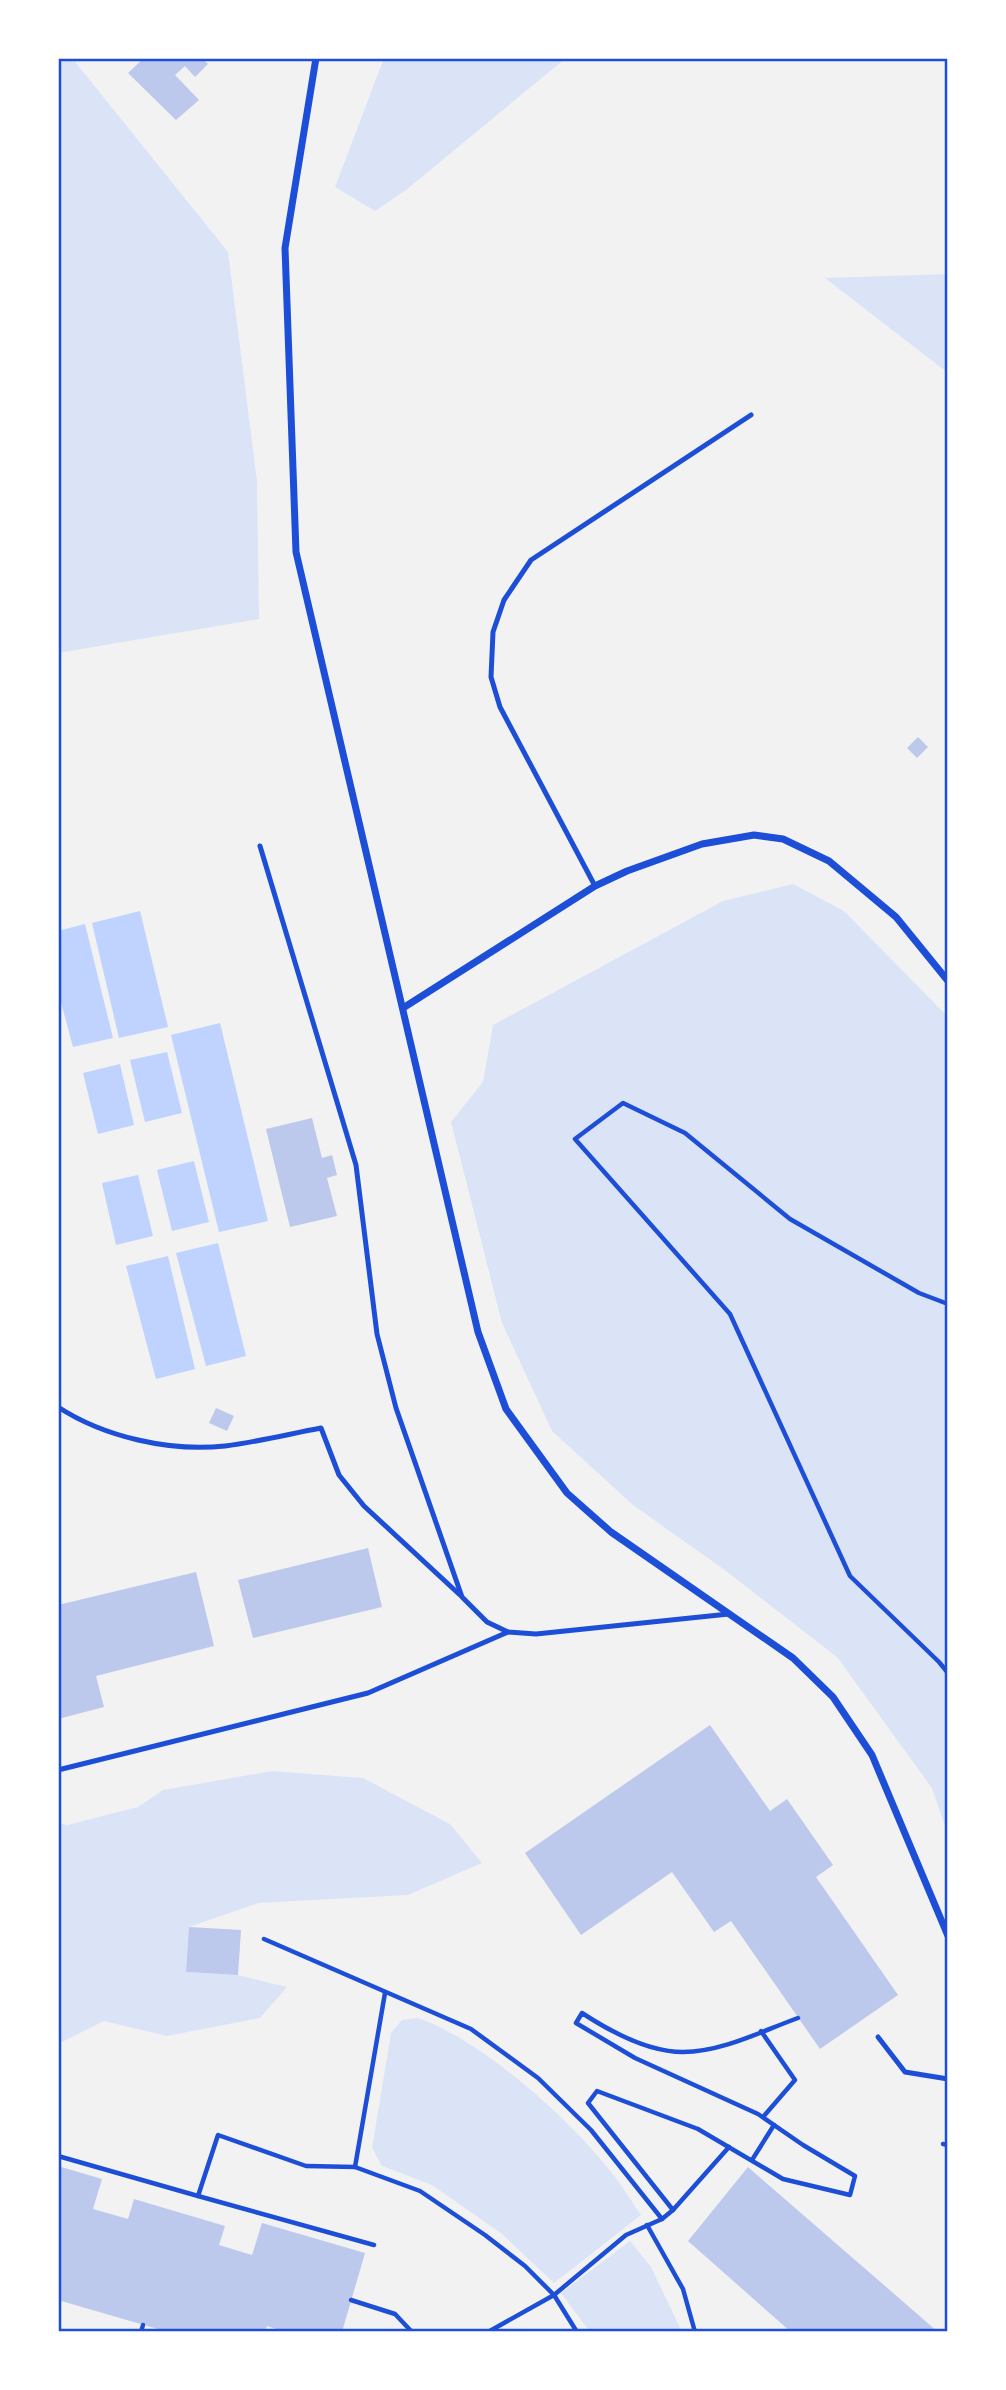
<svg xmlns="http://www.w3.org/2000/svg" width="1006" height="2390" viewBox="0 0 1006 2390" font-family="Rubik,sans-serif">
<rect width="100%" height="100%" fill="#f2f2f2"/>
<g fill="#dbe4f7">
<polygon points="58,58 72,58 228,252 257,481 259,619 58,653"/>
<polygon points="384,58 566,58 406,190 375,211 335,187"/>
<polygon points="948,274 948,373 825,278"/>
<polygon points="793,884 844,911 948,1017 948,1835 932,1788 837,1657 726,1571 633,1505 552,1431 502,1323 451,1122 483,1082 493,1025 723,901"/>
<polygon points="272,1771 363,1778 450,1824 482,1863 408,1895 258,1903 189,1927 186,1972 238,1975 287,1987 260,2018 167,2036 104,2021 58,2044 58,1823 67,1825 138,1807 163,1790"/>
<path d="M418 2018C480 2039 566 2116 607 2167 620 2182 630 2199 641 2215L554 2283 502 2234 432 2185 382 2166 372 2148 391 2033 402 2020Z"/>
<polygon points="630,2241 651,2267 682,2332 590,2332 561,2293"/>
</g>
<g fill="#bfd3fe">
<polygon points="140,911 168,1027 119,1038 92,923"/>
<polygon points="85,924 113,1038 73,1047 58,991 58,931"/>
<polygon points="220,1023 268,1221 219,1232 171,1035"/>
<polygon points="167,1052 182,1113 145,1122 130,1060"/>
<polygon points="120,1064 134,1125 98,1134 83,1073"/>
<polygon points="194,1161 209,1222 172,1231 157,1170"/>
<polygon points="138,1175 153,1236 116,1245 102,1183"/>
<polygon points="218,1243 246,1356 206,1366 176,1253"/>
<polygon points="168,1256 195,1369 156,1379 126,1266"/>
</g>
<g fill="#bdc9ec">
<polygon points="144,58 202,58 208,64 195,77 185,66 175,75 199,100 176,120 128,73"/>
<polygon points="918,737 928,747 917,758 907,748"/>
<polygon points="312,1118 322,1158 332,1155 337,1175 327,1178 337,1216 290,1227 266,1129"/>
<polygon points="216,1408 234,1416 227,1431 209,1423"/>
<polygon points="368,1548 382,1607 253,1638 238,1580"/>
<polygon points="196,1572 214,1646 96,1676 104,1707 58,1719 58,1605"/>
<polygon points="710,1725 770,1811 787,1799 833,1865 816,1877 898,1995 820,2049 731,1921 714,1932 672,1872 581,1935 525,1853"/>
<polygon points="189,1927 241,1930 238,1975 186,1972"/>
<polygon points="58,2166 102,2179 93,2209 128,2219 134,2199 225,2226 219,2245 252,2255 262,2223 365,2253 342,2332 286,2332 267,2326 265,2332 168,2332 58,2300"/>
<polygon points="748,2167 938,2332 791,2332 688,2241"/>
</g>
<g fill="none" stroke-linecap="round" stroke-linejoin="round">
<g stroke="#1d4ed8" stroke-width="4.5">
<polyline points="948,1304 919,1293 790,1219 685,1133 623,1103 575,1139 730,1314 850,1576 939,1662 948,1673"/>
<polyline points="264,1939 471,2029 538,2078 591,2130 662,2219"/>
<polyline points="761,2031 795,2080 763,2117"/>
<polyline points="943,2144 948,2145"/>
<polyline points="58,2156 198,2196"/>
<polyline points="752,2160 774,2125"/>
<polyline points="355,2167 385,1993"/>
<path d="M673 2210 588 2103 597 2091 698 2129 783 2179 850 2195 855 2176 803 2145 758 2114 635 2058 576 2023 582 2013C611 2032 648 2052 683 2052 722 2052 762 2031 798 2018"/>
<polyline points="647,2225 683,2289 695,2332"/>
<polyline points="374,2245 198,2196 218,2135 306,2166 355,2167 420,2191 485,2235 525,2266 554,2295 577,2332"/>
<polyline points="351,2300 395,2314 412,2332"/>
<polyline points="141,2332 143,2325"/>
<polyline points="488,2332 554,2295 626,2235 662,2219 673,2210 729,2147"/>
</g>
<g stroke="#1d4ed8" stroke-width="5">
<polyline points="260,846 356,1165 377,1334 396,1408 462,1597 487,1622 508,1632 536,1634 729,1614"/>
<polyline points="595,886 500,707 491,677 493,632 504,600 531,560 751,415"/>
<path d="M58 1407C104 1437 170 1452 225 1446 257 1442 289 1434 321 1428L339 1475 364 1506 460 1595"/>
<polyline points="58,1770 368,1693 508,1632"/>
<polyline points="878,2037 905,2072 948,2079"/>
</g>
<g stroke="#1d4ed8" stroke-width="7">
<polyline points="316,58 285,248 296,552 478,1332 506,1409 567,1493 611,1532 793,1658 833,1697 872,1755 948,1936"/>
<polyline points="403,1008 595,886 627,871 702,844 754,835 783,839 829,861 896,917 948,981"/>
</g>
</g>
<rect width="1006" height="2390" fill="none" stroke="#ffffff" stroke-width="119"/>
<rect x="60" y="60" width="886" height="2270" fill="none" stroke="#1d4ed8" stroke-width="2.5"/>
</svg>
